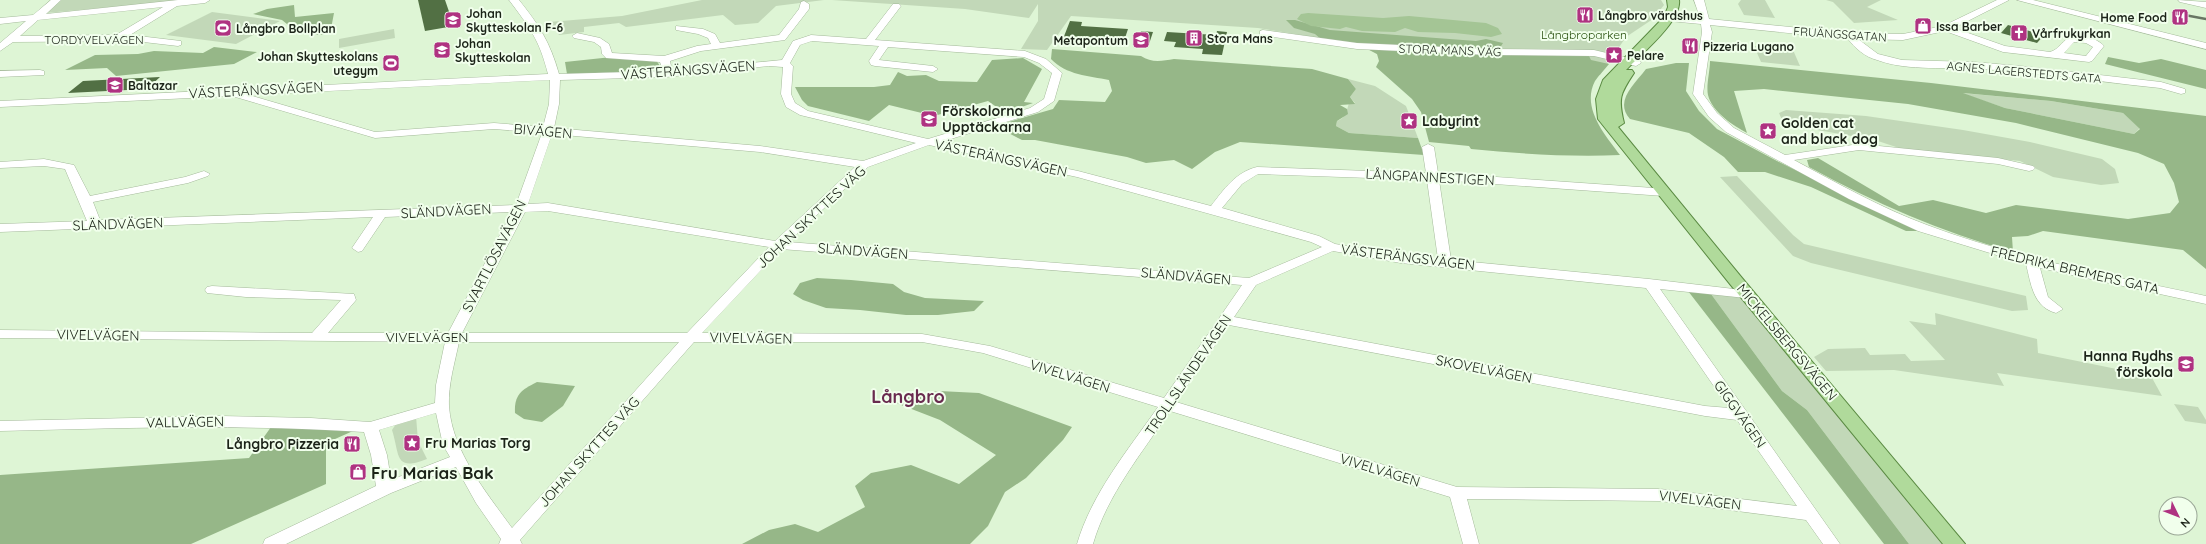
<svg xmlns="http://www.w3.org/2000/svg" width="2206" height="544" viewBox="0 0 2206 544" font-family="Quicksand,sans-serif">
<rect width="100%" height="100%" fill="#def5d5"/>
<g fill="#c2d8b8">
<polygon points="60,0 187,0 46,13"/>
<polygon points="702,0 824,0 776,6 758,23 735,25 723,15 626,27 619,23 584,27 584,32 559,35 549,22 622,16"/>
<polygon points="832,0 1661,0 1664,5 1653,19 1626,37 1600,75 1390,61 1358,44 1258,28 1071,16 1047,50 1021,49 1038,21 1038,4 1029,18 965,9"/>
<polygon points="1741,0 1765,0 1775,18 1744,15 1738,4"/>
<polygon points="1826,0 1881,0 1867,7 1898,20 1854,23 1833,2"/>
<polygon points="212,12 280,21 236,44 166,35"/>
<polygon points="394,29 395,38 339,48 339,39"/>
<polygon points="1754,46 1793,50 1800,66 1761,62"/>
<path d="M1348 79 1375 86 1406 106 1418 138 1349 133 1336 126 1337 121C1347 117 1346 112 1349 103H1355L1350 97 1356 89Z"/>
<polygon points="1961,93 2051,101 2123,113 2140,128 2134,134 2005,108"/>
<polygon points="1786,110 1866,116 1963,130 2030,142 2102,159 2115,169 2119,183 2101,185 2053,177 2020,161 1902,149 1875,140 1800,127 1782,120 1779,113"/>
<polygon points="1737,176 1793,235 1804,244 2026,296 2028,310 2012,311 1811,263 1793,256 1720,177"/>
<polygon points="1711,294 1744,298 1942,544 1909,544 1807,410 1782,391"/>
<polygon points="1935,313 2037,339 2038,353 2151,376 2162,396 1997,373 2004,386 1894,370 1826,371 1814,357 1828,349 1865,348 1870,355 1905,354 1911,361 1945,360 1909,321 1936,325"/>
<polygon points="2174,404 2198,407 2206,420 2206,424 2185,421"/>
<path d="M416 416 418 441 427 459C394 472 400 455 392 430L396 424Z"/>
</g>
<g fill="#96b788" fill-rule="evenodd">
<polygon points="294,5 295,17 334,13 330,34 319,35 298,33 282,20 253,14 267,9"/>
<path d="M1286 20H1295L1330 30 1476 41 1486 39 1503 43 1496 54 1589 56 1591 60 1609 64C1605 69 1599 75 1595 81 1581 108 1605 135 1620 155 1571 157 1521 154 1471 149L1469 146 1429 142 1421 112 1412 99 1376 67 1379 61 1377 54 1358 44 1322 40 1315 34 1294 28Z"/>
<polygon points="214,47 257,52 234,64 116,76 107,68 65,70 95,55 138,54 154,51 203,53"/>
<path d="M1052 49 1141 56C1151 63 1162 61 1174 59L1312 69 1348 79 1356 89 1350 97 1355 104 1340 105 1347 109 1348 114 1337 121 1336 126 1349 133 1418 138 1424 155 1240 142 1215 152 1192 169 1174 160 1146 163 1127 157 1035 140H1022L995 126 1053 109 1059 100 1105 102 1112 91 1109 80C1089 76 1066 75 1051 59Z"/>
<polygon points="612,57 656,60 660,66 628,68 624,72 567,74 565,62"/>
<polygon points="2108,57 2139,63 2161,59 2206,70 2206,89 2105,64"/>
<polygon points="1023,58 1042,69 1024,102 1033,103 1005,113 988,101 934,116 889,105 869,121 808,106 802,100 795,87 874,87 890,85 898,72 907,76 926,75 939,81 977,82 992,60"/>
<path d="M1710 61 1931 83 2206 116V269L2183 250 2043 231 2028 236 2012 237 2013 252C1941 232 1875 203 1809 167L1807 160 1818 158 1899 206 1933 200 1986 213 2016 205 2128 219 2170 213 2179 202 2174 183 2164 164 2138 153 2016 123 1908 104 1764 89 1734 91 1747 133C1734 126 1712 112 1708 95 1706 86 1710 71 1710 61ZM1963 93 2051 101 2123 113 2140 129 2134 134 2005 108Z"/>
<path d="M1676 63H1689L1686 91 1699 111 1717 129 1777 161 1920 231H1906L1811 187 1765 172H1738L1724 157 1689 133 1630 119C1614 101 1634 85 1646 69Z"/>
<polygon points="817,278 851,280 893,284 904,292 925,298 984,301 974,311 938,315 906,315 860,310 826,308 803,300 793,294 800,283"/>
<polygon points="1688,291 1711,294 1782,391 1807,410 1909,544 1884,544"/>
<path d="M537 382 575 386 563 406 542 422 524 419 515 413C514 395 521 390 537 382Z"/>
<polygon points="939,391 979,393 1072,427 1063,440 1026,478 1005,492 988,526 970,544 742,544 769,530 795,524 818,532 865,507 855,486 871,473 911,465 959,484 996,455 940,420 896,403 912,395"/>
<polygon points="271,427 353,431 326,443 326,484 191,544 0,544 0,475 249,458"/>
</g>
<polygon fill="#a4c595" points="1308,13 1383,18 1409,16 1486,23 1498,28 1502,34 1491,37 1455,33 1418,32 1405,28 1395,32 1362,31 1346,27 1340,29 1311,26 1297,19 1301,14"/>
<g fill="#527044">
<polygon points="418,0 445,0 454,26 425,31"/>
<polygon points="1070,21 1082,22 1081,26 1128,29 1125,38 1112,37 1111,41 1081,39 1079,45 1061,44"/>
<polygon points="2008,25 2044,35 2037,43 2001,33"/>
<polygon points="1141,31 1153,32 1149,44 1137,43"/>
<polygon points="1217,31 1227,32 1222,55 1202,54 1203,49 1174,47 1176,42 1164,41 1167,32 1216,35"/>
<polygon points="160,77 147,89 68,93 83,81"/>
</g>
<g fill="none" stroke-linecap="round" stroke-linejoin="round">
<g stroke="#a5ba9b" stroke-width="1">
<g id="minor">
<path d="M51 0H61L46 14 178 0H210L205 3 177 6 130 35 181 41V45L178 46 135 41 13 42 0 51V43L26 21 0 24V18L33 15ZM163 7 116 35 20 36 38 20Z"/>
<path d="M509 0H519C539 25 550 42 559 74L666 71 782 60 793 41 811 35 866 39 893 4H899L901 6 875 40 1025 51 1046 59 1062 73 1054 101 1038 112 941 142 1078 171 1211 206C1224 189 1236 172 1257 167L1426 173 1422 147 1428 144 1434 147 1438 173 1668 189 1670 192 1664 196 1439 180 1451 260 1649 279 1751 291 1753 294 1751 297 1746 298 1660 289 1840 544H1823L1806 520 1660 501 1467 499 1479 544H1463L1450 497 1170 411C1142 453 1107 495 1093 544H1077C1092 493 1128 450 1158 407L983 353 922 342H694L520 540 522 544H499L501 539 476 503 456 467 391 493 286 544H263L265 539 376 486 371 455 364 432C243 424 121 428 0 431V421L220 416 311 418 370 422 435 403 436 385 445 342 0 338V330L312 333 341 300 246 297 207 293 205 290 207 287 212 286 354 294 356 300 328 333H448L512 212 385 217 362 251 358 252 352 248 373 217 0 232V224L87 221 65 169 44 166 0 168V162L44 159 74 165 90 196 185 177 204 171 210 174 208 176 188 183 93 202 100 220 516 205 542 133 494 129 375 138 232 96 0 107V101L548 74C539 39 530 28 509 0ZM812 41 879 46 869 61 871 65 875 66 933 72 938 69 933 66 879 60 888 47 1024 57 1039 63 1052 73 1044 99 1030 108 928 139 808 111 795 103 791 94 793 66 790 63 800 45ZM769 66 783 67 781 94 786 107 800 115 916 143 863 161 760 146 554 128 559 104 560 80 666 77ZM550 80 549 104 543 127 494 123 375 132 249 95ZM552 134 760 152 855 167 775 241 548 203 528 204ZM929 145 1077 177 1311 242 1322 247 1249 278 788 242 868 167ZM1258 174 1427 180 1438 259 1401 255 1335 244 1319 236 1222 208 1242 184ZM548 211 769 247 687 333H462L525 212ZM781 249 1242 285 1164 398 990 346 922 334 702 333ZM1333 251 1401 263 1646 288 1729 408 1705 406 1234 317 1256 285ZM1229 325 1705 416 1737 420 1797 506 1660 489 1457 487 1176 402ZM459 342H679L512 528C486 492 452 451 449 406 448 384 455 362 459 342ZM436 413 443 445 450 457 391 480 387 455 379 430Z"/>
<path d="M1694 0H1704L1709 19 1851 33 1903 34 1943 26 1997 0H2009L1954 28 2005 46 2050 52C2059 49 2061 43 2068 38 2077 31 2098 39 2104 46L2092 61 2089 62 2003 52 1945 31 1903 40 1858 39 1878 54 1902 60 1973 62 2020 66 2161 82 2185 89V93L2181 94 2160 88C2101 82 2042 73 1982 69 1947 66 1910 72 1877 60 1865 57 1855 48 1848 39L1710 25 1712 32 1703 94 1717 113 1734 128 1785 155 1859 144 1998 158 2033 166 2035 168 2033 170 2029 171 1998 164 1859 150 1794 160C1837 183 1881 208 1927 225 2017 259 2113 276 2206 296V304L2040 268 2048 297 2063 309 2056 313C2033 307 2031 284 2026 264L1918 231 1849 199 1726 132 1709 117 1693 94 1702 32 1701 24 1669 21 1664 18 1669 15 1700 18ZM2074 42 2086 43 2093 47 2086 56 2064 53Z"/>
<polygon points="2017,0 2033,0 2206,43 2206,49"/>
<polygon points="2178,0 2206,2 2206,8 2180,2"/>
<polygon points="804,1 809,4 809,9 785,40 701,51 670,61 671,66 666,69 662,68 660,62 606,58 602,54 601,47 594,42 574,38 572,36 577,33 600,38 609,44 612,53 664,56 697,46 711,44 708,38 698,34 676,30 676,26 703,29 715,34 720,43 779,35 799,9 801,2"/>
<polygon points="1263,30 1357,43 1489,49 1594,50 1640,61 1641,63 1636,66 1594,56 1489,55 1357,49 1260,35 1260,31"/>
<polygon points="40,70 44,71 44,75 0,77 0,71"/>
</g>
</g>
<g stroke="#5a8a42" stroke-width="2">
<path id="major" d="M1667 0H1679C1682 21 1640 55 1626 70H1632L1634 73C1620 94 1618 98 1624 123L1618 127 1742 278 1965 544H1943L1730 284 1598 119 1596 99 1603 80 1664 17 1668 7Z"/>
</g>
<use href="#minor" fill="#fff" fill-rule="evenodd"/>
<use href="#major" fill="#b0da9b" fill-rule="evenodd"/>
<polyline stroke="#687663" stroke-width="2.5" points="2174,13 2206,19"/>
</g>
<defs>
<g id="restaurant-square" transform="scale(0.9)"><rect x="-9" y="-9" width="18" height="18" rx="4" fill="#af3281" stroke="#f1ffec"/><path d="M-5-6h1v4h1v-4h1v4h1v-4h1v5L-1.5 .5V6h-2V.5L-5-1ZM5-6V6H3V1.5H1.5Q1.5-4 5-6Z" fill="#fff"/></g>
<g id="school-square" transform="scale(0.9)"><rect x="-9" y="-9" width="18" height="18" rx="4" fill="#af3281" stroke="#f1ffec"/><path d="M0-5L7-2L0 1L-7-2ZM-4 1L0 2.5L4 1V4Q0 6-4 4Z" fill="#fff"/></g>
<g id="shop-square" transform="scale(0.9)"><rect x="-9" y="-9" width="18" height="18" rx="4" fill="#af3281" stroke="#f1ffec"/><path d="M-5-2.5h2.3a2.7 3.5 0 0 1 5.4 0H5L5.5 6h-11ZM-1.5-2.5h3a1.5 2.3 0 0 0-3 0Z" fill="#fff"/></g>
<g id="stadium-square" transform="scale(0.9)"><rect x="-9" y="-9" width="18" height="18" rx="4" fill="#af3281" stroke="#f1ffec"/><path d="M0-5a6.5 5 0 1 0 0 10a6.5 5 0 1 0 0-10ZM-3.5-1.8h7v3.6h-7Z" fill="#fff"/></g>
<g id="church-square" transform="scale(0.9)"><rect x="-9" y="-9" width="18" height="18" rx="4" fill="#af3281" stroke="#f1ffec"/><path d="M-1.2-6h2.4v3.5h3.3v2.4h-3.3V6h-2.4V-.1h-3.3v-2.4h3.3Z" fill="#fff"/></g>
<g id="building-square" transform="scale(0.9)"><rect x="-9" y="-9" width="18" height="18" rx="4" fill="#af3281" stroke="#f1ffec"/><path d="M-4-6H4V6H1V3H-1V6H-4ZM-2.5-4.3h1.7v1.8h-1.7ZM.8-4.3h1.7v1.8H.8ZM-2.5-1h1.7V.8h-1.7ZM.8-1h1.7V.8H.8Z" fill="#fff"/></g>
<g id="sight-square" transform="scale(0.9)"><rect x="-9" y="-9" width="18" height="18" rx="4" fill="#af3281" stroke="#f1ffec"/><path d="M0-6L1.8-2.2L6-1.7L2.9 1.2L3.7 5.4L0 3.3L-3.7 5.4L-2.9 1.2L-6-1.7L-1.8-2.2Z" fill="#fff"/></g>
</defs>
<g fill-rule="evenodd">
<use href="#restaurant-square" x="1585" y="15"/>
<use href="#restaurant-square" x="2180" y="17"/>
<use href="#school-square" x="453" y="20"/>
<use href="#shop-square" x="1923" y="26"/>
<use href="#stadium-square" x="223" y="28"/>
<use href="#church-square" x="2019" y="33"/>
<use href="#building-square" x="1194" y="38"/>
<use href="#school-square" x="1141" y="40"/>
<use href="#restaurant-square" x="1690" y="46"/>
<use href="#school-square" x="442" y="50"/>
<use href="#sight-square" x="1614" y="55"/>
<use href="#stadium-square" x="391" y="63"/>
<use href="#school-square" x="115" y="85"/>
<use href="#school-square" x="929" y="119"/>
<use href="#sight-square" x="1409" y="121"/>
<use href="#sight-square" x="1768" y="131"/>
<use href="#school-square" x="2186" y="364"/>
<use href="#sight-square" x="412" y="443"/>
<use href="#restaurant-square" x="352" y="444"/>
<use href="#shop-square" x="358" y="472"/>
</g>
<g text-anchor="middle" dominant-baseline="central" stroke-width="4" stroke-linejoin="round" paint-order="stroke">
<g font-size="12" font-weight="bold" fill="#1b2318" stroke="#f1ffec" text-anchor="start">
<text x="466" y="13">Johan<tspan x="466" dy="14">Skytteskolan F-6</tspan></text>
<text x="1598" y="15">Långbro värdshus</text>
<text x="2167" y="17" text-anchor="end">Home Food</text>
<text x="1936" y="26">Issa Barber</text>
<text x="236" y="28">Långbro Bollplan</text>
<text x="2032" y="33">Vårfrukyrkan</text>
<text x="1207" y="38">Stora Mans</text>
<text x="1128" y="40" text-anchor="end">Metapontum</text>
<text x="455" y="43">Johan<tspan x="455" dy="14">Skytteskolan</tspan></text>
<text x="1703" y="46">Pizzeria Lugano</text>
<text x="1627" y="55">Pelare</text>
<text x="378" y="56" text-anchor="end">Johan Skytteskolans<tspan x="378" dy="14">utegym</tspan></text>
<text x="128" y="85">Baltazar</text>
</g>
<g font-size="12" fill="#27500d" stroke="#f1ffec">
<text x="1584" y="34">Långbroparken</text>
</g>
<g font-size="12" fill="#1b2318" stroke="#f1ffec">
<text transform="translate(1840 34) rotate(4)">FRUÄNGSGATAN</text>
<text x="94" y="39">TORDYVELVÄGEN</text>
<text transform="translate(1450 50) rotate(2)">STORA MANS VÄG</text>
<text transform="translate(2024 72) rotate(5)">AGNES LAGERSTEDTS GATA</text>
</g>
<g font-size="14" fill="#1b2318" stroke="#f1ffec">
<text transform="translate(688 70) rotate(-4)">VÄSTERÄNGSVÄGEN</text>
<text transform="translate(256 90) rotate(-3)">VÄSTERÄNGSVÄGEN</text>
<text transform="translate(543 131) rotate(5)">BIVÄGEN</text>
<text transform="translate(1001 158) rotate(12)">VÄSTERÄNGSVÄGEN</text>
<text transform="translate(1430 177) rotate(3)">LÅNGPANNESTIGEN</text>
<text transform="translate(446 211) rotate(-3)">SLÄNDVÄGEN</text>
<text transform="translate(811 217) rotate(-43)">JOHAN SKYTTES VÄG</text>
<text transform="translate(118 224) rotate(-2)">SLÄNDVÄGEN</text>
<text transform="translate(863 251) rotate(4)">SLÄNDVÄGEN</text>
<text transform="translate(494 256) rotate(-63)">SVARTLÖSAVÄGEN</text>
<text transform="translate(1408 257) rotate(7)">VÄSTERÄNGSVÄGEN</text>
<text transform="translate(2075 270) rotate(13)">FREDRIKA BREMERS GATA</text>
<text transform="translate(1186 276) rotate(5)">SLÄNDVÄGEN</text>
<text transform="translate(98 335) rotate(1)">VIVELVÄGEN</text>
<text x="427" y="337">VIVELVÄGEN</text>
<text transform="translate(751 338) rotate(1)">VIVELVÄGEN</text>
<text transform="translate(1787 342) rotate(50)">MICKELSBERGSVÄGEN</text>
<text transform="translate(1484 369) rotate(11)">SKOVELVÄGEN</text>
<text transform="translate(1188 375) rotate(-56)">TROLLSLÄNDEVÄGEN</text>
<text transform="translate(1070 376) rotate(17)">VIVELVÄGEN</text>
<text transform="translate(1740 414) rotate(55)">GIGGVÄGEN</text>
<text transform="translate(185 422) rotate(-1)">VALLVÄGEN</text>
<text transform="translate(589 452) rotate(-48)">JOHAN SKYTTES VÄG</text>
<text transform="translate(1380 470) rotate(17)">VIVELVÄGEN</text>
<text transform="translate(1700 500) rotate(7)">VIVELVÄGEN</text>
</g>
<g font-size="14" font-weight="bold" fill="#1b2318" stroke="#f1ffec" text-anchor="start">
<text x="942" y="111">Förskolorna<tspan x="942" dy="16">Upptäckarna</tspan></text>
<text x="1422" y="121">Labyrint</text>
<text x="1781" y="123">Golden cat<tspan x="1781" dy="16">and black dog</tspan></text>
<text x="2173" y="356" text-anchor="end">Hanna Rydhs<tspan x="2173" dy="16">förskola</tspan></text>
<text x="425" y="443">Fru Marias Torg</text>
<text x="339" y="444" text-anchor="end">Långbro Pizzeria</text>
</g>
<g font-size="17" font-weight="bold" fill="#1b2318" stroke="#f1ffec" text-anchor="start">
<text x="371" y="472">Fru Marias Bak</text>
</g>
<g font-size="18" font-weight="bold" fill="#692b4f" stroke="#f1ffec">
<text x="908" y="396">Långbro</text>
</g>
</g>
<g transform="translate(2178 516) rotate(133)"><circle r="19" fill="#f1ffec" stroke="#9ba797"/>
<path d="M0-3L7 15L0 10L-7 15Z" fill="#af3281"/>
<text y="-6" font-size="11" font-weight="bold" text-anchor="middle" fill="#1b2318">N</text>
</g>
</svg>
